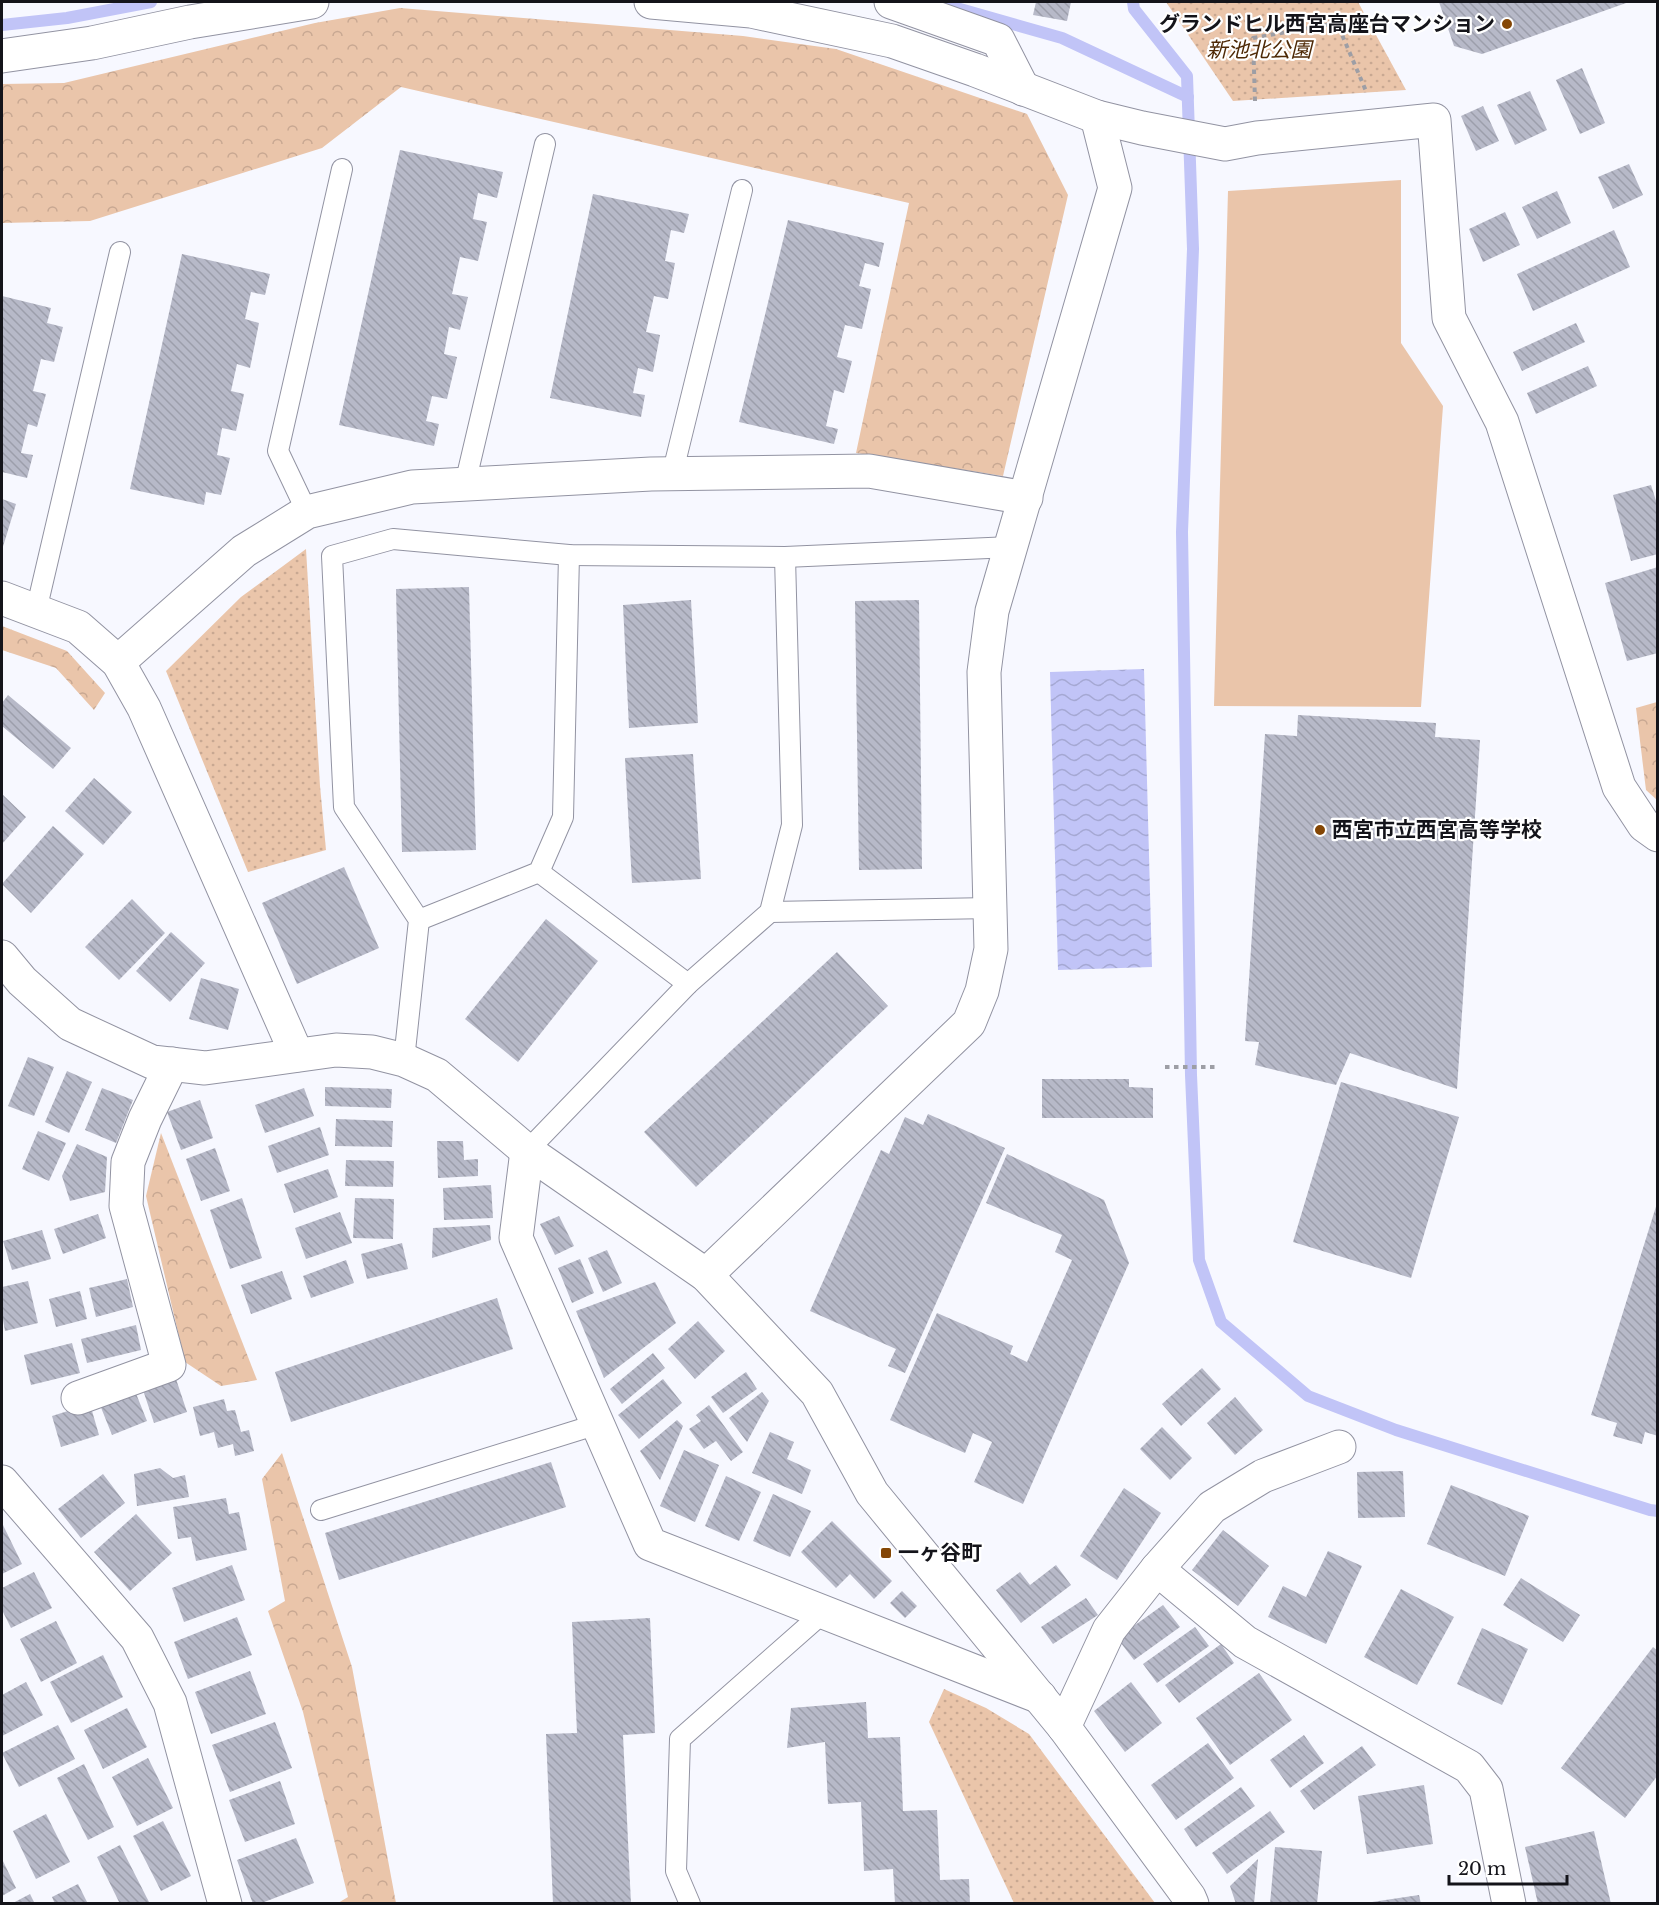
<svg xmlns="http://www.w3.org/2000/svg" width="1659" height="1905" viewBox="0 0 1659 1905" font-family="'Libre Baskerville','Noto Sans JP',serif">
<defs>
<pattern id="grass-dots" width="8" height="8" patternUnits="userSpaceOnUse" patternTransform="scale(1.5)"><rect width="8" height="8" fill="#eac5aa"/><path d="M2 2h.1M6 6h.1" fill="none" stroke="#c8a892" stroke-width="1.8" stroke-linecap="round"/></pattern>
<pattern id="forest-crowns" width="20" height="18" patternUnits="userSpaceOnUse" patternTransform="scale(1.5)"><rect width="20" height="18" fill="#eac5aa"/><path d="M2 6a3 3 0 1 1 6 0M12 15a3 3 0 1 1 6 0" fill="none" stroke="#c8a892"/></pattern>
<pattern id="water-waves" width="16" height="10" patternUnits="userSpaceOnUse" patternTransform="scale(1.5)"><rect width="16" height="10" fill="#c1c4f7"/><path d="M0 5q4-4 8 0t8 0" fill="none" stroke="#a5a8d3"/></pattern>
<pattern id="building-back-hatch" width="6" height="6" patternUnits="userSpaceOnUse" patternTransform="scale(1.5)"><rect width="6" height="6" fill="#b7b9c8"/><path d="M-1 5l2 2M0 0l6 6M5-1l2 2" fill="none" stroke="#9c9eab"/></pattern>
</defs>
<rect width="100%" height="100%" fill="#f7f8ff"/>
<g fill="url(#grass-dots)">
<polygon points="1166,2 1358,2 1406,90 1233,101"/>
<polygon points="306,549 320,786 326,850 248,872 166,671 241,597"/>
<polygon points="944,1689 986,1708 1029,1734 1155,1903 1014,1903 929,1722"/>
</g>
<g fill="url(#forest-crowns)">
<polygon points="400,8 743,36 836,49 1027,114 1068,195 1003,476 856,453 909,203 401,87 322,148 90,221 2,223 2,84 64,83 315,23"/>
<polygon points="2,626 67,651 105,693 94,710 56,668 2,650"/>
<polygon points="1657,702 1658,702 1657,800 1646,790 1636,708"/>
<polygon points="161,1133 257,1380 221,1386 185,1362 146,1196"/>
<polygon points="282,1453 352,1667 396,1903 338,1903 348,1897 303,1712 268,1611 285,1601 262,1479"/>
</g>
<polygon fill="#eac5aa" points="1401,180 1401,343 1443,406 1421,707 1214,706 1228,191"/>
<polygon fill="url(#water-waves)" points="1144,669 1152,967 1058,970 1050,672"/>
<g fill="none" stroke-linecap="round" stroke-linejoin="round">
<g stroke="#c1c4f7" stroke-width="12">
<polyline points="1133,2 1134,9 1187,76 1193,249 1182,532 1191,1075 1199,1260 1221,1322 1308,1396 1396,1430 1650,1510 1658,1511"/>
<polyline points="946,5 1062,38 1188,97"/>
<polyline points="2,25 67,18 151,2"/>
</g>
</g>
<g fill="url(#building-back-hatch)">
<polygon points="1036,2 1071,2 1067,21 1033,15"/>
<polygon points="1439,2 1629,2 1482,54 1454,46"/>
<polygon points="1582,68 1605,123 1580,134 1556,80"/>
<polygon points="1530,91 1547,130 1515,145 1497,105"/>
<polygon points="1483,106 1499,141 1476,151 1461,116"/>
<polygon points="400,150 503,172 497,198 478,193 473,219 487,222 478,261 460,257 452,294 468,297 460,330 449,327 444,354 457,357 447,399 432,396 426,421 439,424 434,446 339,425"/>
<polygon points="1629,164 1643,195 1613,209 1598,177"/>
<polygon points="1557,191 1571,223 1537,239 1522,207"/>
<polygon points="593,194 689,214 684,233 671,230 665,261 675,263 668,299 654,296 646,332 660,335 653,372 638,368 633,393 645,395 641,417 550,398"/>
<polygon points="1505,212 1520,245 1483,262 1469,229"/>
<polygon points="788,220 884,243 879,267 865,263 859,286 871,289 862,329 845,325 837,357 852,361 844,393 834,390 826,426 838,429 834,444 739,422"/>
<polygon points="1614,230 1630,267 1533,311 1517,274"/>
<polygon points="182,254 270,274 265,295 251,292 245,319 259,323 250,368 237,364 231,391 244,394 236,431 222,428 217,455 230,458 221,495 206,492 204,505 130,489"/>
<polygon points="2,296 51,308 47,323 63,327 54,362 41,359 33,391 46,394 37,427 28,424 21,453 33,455 27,478 2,472"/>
<polygon points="1576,323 1585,342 1522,371 1513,352"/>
<polygon points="1588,366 1597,386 1536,414 1527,393"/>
<polygon points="1651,485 1658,507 1658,554 1631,561 1613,495"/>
<polygon points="2,499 16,504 2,550"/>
<polygon points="1658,567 1658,653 1627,661 1605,583"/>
<polygon points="469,587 476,850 402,852 396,589"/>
<polygon points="691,600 698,723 629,728 623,605"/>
<polygon points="919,600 922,869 859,870 855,601"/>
<polygon points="8,695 71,748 53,769 2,726 2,703"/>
<polygon points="1298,715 1436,723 1435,737 1480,740 1457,1089 1350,1053 1336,1085 1255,1065 1259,1042 1245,1041 1265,734 1297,736"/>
<polygon points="693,754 701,879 632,883 625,758"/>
<polygon points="94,778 132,812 103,845 65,811"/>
<polygon points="2,794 26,817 2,844"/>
<polygon points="53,826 84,854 31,913 2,884"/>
<polygon points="344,867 379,948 297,984 262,903"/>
<polygon points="132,899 165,933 119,980 85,947"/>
<polygon points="546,919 598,961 518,1062 465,1019"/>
<polygon points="171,932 205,963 170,1002 136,971"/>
<polygon points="837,952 888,1006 696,1187 644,1132"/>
<polygon points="201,978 239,989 228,1030 189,1019"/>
<polygon points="28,1057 54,1067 34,1116 8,1106"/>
<polygon points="67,1071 92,1082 69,1133 45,1122"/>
<polygon points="1042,1079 1129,1079 1129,1087 1153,1088 1153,1118 1042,1118"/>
<polygon points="1341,1082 1459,1117 1411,1278 1293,1242"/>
<polygon points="325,1087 392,1089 391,1108 325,1106"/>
<polygon points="102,1088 133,1100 116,1143 85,1130"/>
<polygon points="304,1088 314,1116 265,1133 255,1105"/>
<polygon points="200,1100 213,1138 181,1150 167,1112"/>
<polygon points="928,1114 1005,1148 905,1373 888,1366 896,1349 810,1311 881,1150 889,1154 905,1117 923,1125"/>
<polygon points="336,1119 393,1121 392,1147 335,1146"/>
<polygon points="320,1127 329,1155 277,1173 268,1146"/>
<polygon points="38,1131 66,1143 49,1181 22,1169"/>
<polygon points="437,1141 463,1141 464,1160 478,1159 478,1176 438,1178"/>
<polygon points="77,1144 107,1157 105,1192 70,1201 62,1176"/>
<polygon points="215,1148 230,1191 201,1201 186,1159"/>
<polygon points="1007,1154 1104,1200 1129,1263 1023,1504 974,1482 992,1442 973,1433 965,1453 890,1420 937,1313 1013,1346 1010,1354 1027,1362 1072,1260 1055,1252 1062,1235 986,1203"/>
<polygon points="346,1160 394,1161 393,1187 345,1186"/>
<polygon points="328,1169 338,1197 294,1213 284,1184"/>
<polygon points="491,1185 493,1218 444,1220 443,1188"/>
<polygon points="242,1198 262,1258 230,1269 210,1210"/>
<polygon points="355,1198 394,1199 393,1239 353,1238"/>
<polygon points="1658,1200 1658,1436 1645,1432 1642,1444 1613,1436 1617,1423 1591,1415"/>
<polygon points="340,1212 352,1243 306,1259 295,1228"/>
<polygon points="98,1214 106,1238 63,1254 54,1229"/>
<polygon points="559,1216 574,1246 555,1255 540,1224"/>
<polygon points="490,1225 491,1240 432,1258 433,1228"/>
<polygon points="42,1230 51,1259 12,1270 3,1241"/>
<polygon points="402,1243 408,1269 367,1279 361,1254"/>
<polygon points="607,1250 622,1283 603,1292 588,1258"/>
<polygon points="580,1259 594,1293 572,1303 558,1268"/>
<polygon points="346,1260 354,1283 311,1298 303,1276"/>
<polygon points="282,1271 292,1299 251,1314 241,1285"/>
<polygon points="127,1279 133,1307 96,1317 89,1288"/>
<polygon points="28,1281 38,1323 5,1331 2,1314 2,1287"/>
<polygon points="655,1282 676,1323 604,1378 576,1311"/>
<polygon points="80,1291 87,1319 56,1327 49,1299"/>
<polygon points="497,1298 513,1349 291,1422 275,1372"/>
<polygon points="698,1321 725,1351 695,1379 668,1349"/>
<polygon points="136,1325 141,1350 87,1363 81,1339"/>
<polygon points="72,1343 80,1373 31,1385 24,1355"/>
<polygon points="653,1353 665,1368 622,1404 610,1389"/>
<polygon points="1202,1368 1221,1389 1181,1426 1162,1404"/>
<polygon points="746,1372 757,1389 723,1413 711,1397"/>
<polygon points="174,1373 187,1412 154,1423 141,1384"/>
<polygon points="663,1379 682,1403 639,1439 618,1415"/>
<polygon points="133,1386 147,1421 112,1435 98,1400"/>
<polygon points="762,1392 769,1401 747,1442 729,1418"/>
<polygon points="1235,1397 1263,1430 1235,1455 1207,1423"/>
<polygon points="224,1399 227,1411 235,1410 241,1432 249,1430 254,1451 235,1456 233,1444 218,1448 214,1432 200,1436 193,1407"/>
<polygon points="90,1404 99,1435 61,1447 52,1416"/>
<polygon points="709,1405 743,1452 731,1461 716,1441 704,1449 689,1429 701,1421 696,1415"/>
<polygon points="677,1420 683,1426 660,1480 640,1451"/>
<polygon points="1162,1427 1192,1458 1170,1480 1140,1449"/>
<polygon points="770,1432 794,1442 787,1459 811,1470 802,1494 752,1473"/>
<polygon points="684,1450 719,1465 695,1522 660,1506"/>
<polygon points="551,1462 566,1507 339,1580 325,1533"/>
<polygon points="160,1468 173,1478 185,1475 189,1497 137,1506 134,1474"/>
<polygon points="1403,1471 1405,1517 1358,1518 1357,1472"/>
<polygon points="103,1474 125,1503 81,1538 58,1509"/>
<polygon points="726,1476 761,1492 739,1541 705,1526"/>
<polygon points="1451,1485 1529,1516 1505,1576 1427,1544"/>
<polygon points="1124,1488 1161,1513 1117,1580 1080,1556"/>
<polygon points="773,1494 811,1511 790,1557 753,1541"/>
<polygon points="226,1498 229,1514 239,1512 247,1550 196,1561 191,1537 178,1539 173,1507"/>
<polygon points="136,1514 172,1553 130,1591 94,1552"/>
<polygon points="832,1521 892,1581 874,1599 850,1574 836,1588 801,1552"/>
<polygon points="2,1523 22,1564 2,1574"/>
<polygon points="1223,1530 1269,1566 1238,1606 1192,1570"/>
<polygon points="1328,1551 1362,1566 1326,1644 1268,1617 1283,1586 1306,1597"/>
<polygon points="232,1565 245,1600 184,1622 172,1588"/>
<polygon points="1056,1565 1071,1585 1021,1623 996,1590 1020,1572 1030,1585"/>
<polygon points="34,1572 52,1608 11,1628 2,1610 2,1588"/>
<polygon points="1521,1578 1580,1615 1563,1642 1503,1605"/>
<polygon points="1401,1589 1454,1617 1417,1685 1364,1657"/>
<polygon points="902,1591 917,1606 905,1618 890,1603"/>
<polygon points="1086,1598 1098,1615 1053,1644 1041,1627"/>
<polygon points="1163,1605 1180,1627 1134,1660 1117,1638"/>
<polygon points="237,1617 252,1655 188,1679 174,1642"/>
<polygon points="650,1618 655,1733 623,1735 631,1904 553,1904 546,1734 577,1733 572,1622"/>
<polygon points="56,1621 77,1663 41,1682 20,1639"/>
<polygon points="1195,1627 1209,1646 1157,1683 1143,1664"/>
<polygon points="1482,1628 1528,1649 1502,1705 1457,1684"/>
<polygon points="1221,1644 1234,1663 1179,1703 1165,1685"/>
<polygon points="1653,1647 1658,1651 1658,1775 1625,1818 1561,1768"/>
<polygon points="103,1655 123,1697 71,1723 50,1682"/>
<polygon points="250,1671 266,1714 211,1734 195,1692"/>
<polygon points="1259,1673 1292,1720 1230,1765 1196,1718"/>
<polygon points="26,1682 43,1715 2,1736 2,1695"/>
<polygon points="1131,1682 1162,1723 1125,1752 1094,1711"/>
<polygon points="866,1702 868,1738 900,1737 903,1811 937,1810 940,1880 969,1879 970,1904 895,1904 893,1869 864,1871 861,1802 828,1804 825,1742 787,1748 791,1708"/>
<polygon points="127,1708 147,1747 103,1769 84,1730"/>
<polygon points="275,1722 292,1768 230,1792 212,1745"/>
<polygon points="58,1725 75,1759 19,1787 2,1753"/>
<polygon points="1304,1735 1324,1763 1290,1788 1270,1760"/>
<polygon points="1208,1743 1234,1778 1176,1820 1151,1785"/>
<polygon points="1362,1746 1376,1765 1314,1810 1300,1791"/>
<polygon points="148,1758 173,1808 137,1826 112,1777"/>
<polygon points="84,1764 114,1827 88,1840 57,1778"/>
<polygon points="280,1781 295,1824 245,1842 229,1800"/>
<polygon points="1424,1785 1433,1844 1367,1854 1358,1796"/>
<polygon points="1241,1787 1255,1806 1196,1847 1184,1829"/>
<polygon points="1270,1811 1285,1832 1227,1874 1212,1853"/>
<polygon points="46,1814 70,1862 36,1879 13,1831"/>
<polygon points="163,1821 191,1876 161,1891 133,1836"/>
<polygon points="1594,1831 1611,1904 1538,1904 1525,1847"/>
<polygon points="296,1838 314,1883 259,1904 253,1904 237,1860"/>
<polygon points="120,1845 149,1902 146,1904 120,1904 97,1857"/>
<polygon points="1275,1847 1322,1851 1317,1904 1270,1904"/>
<polygon points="2,1859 16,1888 2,1896"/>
<polygon points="1258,1859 1254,1904 1236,1904 1230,1886"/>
<polygon points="78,1884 88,1904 55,1904 52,1897"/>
<polygon points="30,1894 35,1904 11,1904"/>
<polygon points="1419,1895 1421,1904 1372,1904 1372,1902"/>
</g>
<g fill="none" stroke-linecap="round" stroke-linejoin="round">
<g stroke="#9293a2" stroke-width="22">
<g id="service">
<polyline points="672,475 742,190"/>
<polyline points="465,484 545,144"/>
<polyline points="307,512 278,451 342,169"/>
<polyline points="36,611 120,252"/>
<polyline points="539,872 688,984"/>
<polyline points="770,912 991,908"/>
<polyline points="419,920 539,872 563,817 569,555"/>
<polyline points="404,1060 419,920 344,807 332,556 393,539 569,555 785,557 1011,547"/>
<polyline points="527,1151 688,984 770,912 792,825 785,557"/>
<polyline points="321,1510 598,1424"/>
<polyline points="690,1904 676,1871 680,1739 824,1612"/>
</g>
</g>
<g stroke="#9293a2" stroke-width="35">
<g id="minor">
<polyline points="651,2 751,11 892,41 975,70 1097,117 1142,128 1225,144 1257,138 1434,120 1449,318 1502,422 1619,787 1644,825 1658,835"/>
<polyline points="891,2 998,40 1023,89"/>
<polyline points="2,56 92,43 190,22 312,2"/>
<polyline points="2,598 78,627 118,662 144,708 297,1055"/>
<polyline points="118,662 244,551 307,512 412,487 651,474 869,471 1026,498"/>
<polyline points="527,1151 516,1238 650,1544 1040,1697"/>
<polyline points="706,1275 969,1023 982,991 991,949 984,672 992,611 1115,188 1097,117"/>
<polyline points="78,1398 169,1365 126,1206 128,1162 145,1119 172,1064"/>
<polyline points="2,1482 137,1638 170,1703 225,1904"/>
<polyline points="1157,1569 1212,1507 1263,1476 1339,1447"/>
<polyline points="1064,1727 1109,1630 1157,1569 1245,1642 1469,1767 1486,1789 1509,1904"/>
</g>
</g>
<g stroke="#9293a2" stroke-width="35">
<polyline id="tertiary" points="2,957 22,981 70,1024 152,1062 205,1068 336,1050 372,1052 404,1060 437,1075 527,1151 706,1275 817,1393 872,1493 1064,1727 1189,1897 1192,1904"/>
</g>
<g stroke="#9d9ea5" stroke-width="4" stroke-dasharray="4.5 4.5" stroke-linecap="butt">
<polyline points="1255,101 1253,38 1337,23 1366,91"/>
<polyline points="1165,1067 1219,1067"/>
</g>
<use href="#service" stroke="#fff" stroke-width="20"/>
<use href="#minor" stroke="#fff" stroke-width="33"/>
<use href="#tertiary" stroke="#fff" stroke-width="33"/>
</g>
<g fill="#844605" stroke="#fff" stroke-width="2">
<circle cx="1507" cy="24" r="6"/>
<circle cx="1320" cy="830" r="6"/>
<rect x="880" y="1547" width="12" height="12" rx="3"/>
</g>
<g text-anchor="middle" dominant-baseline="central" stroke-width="4.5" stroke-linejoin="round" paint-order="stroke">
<g font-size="21" font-weight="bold" fill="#14141a" stroke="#fff" text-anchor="start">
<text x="1495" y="24" text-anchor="end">グランドヒル西宮高座台マンション</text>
<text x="1332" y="830">西宮市立西宮高等学校</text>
<text x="898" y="1553">一ヶ谷町</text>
</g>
<g font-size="21" font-style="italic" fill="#4e2906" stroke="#fff">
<text x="1259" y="50">新池北公園</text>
</g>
</g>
<rect width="1659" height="1905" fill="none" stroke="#14141a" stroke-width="6"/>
<path d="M1449 1875v9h118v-9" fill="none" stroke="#14141a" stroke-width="3"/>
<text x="1458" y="1875" font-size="18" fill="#14141a" stroke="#ffffff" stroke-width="4.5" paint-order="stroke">20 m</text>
</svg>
